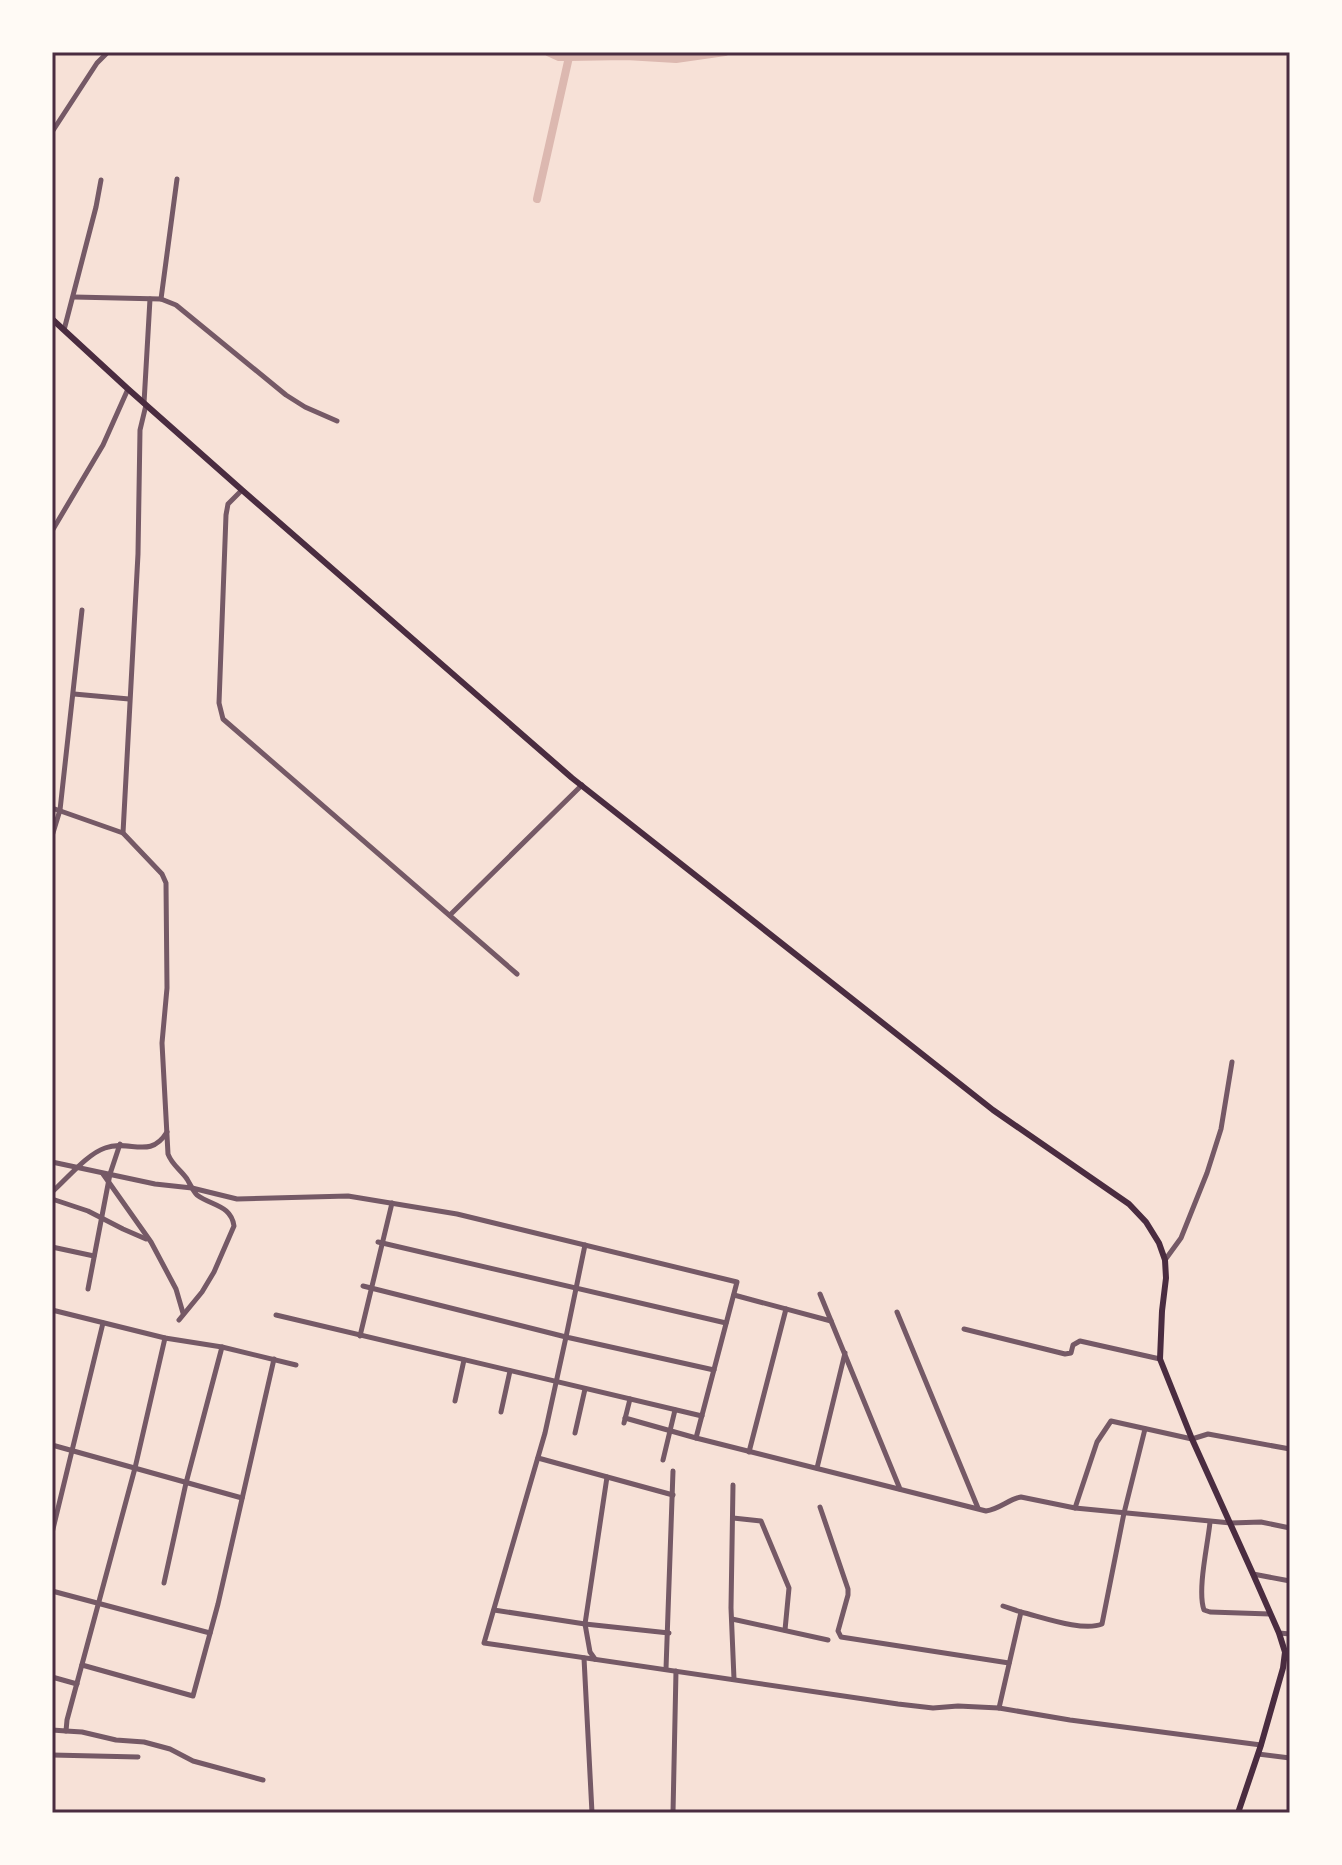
<svg xmlns="http://www.w3.org/2000/svg" width="1342" height="1865" viewBox="0 0 1342 1865" font-family="'PT Sans',sans-serif">
<rect width="100%" height="100%" fill="#f7e1d7"/>
<g fill="none" stroke-linecap="round" stroke-linejoin="round">
<g stroke="#dcb8b0" stroke-width="8">
<polyline points="548,52 559,57 569,57 626,56 676,59 725,52"/>
<polyline points="537,199 569,57"/>
</g>
<g stroke="#755966" stroke-width="5">
<polyline points="52,132 97,63 108,52"/>
<polyline points="74,297 161,299 176,305 286,395 305,407 337,421"/>
<polyline points="161,299 177,179"/>
<polyline points="64,330 96,207 101,180"/>
<polyline points="144,403 150,299"/>
<path d="M146 405 140 430 138 554 123 833 162 874 166 883 167 988 162 1043 168 1154C172 1165 181 1170 187 1179 190 1184 193 1191 197 1195 212 1206 231 1205 234 1226L214 1272 202 1292 179 1320"/>
<polyline points="242,490 228,504 226,515 219,703 223,719 517,974"/>
<polyline points="52,531 103,445 128,389"/>
<polyline points="74,694 129,699"/>
<polyline points="52,808 123,833"/>
<polyline points="52,836 60,810 82,610"/>
<polyline points="450,915 582,785"/>
<polyline points="52,1162 155,1184 192,1188 237,1199 348,1196 457,1214 737,1282 696,1438"/>
<polyline points="103,1174 151,1242 176,1289 183,1313"/>
<path d="M52 1192C67 1179 87 1154 105 1148 130 1139 150 1160 167 1132"/>
<polyline points="52,1199 88,1211 123,1229 146,1239"/>
<polyline points="378,1242 726,1323"/>
<polyline points="585,1245 566,1337 714,1370"/>
<polyline points="52,1247 94,1256"/>
<polyline points="1165,1260 1181,1238 1207,1173 1221,1129 1232,1062"/>
<polyline points="363,1286 566,1337 545,1433 484,1643 898,1704 933,1708 958,1706 999,1708 1070,1720 1261,1745"/>
<polyline points="88,1289 110,1174 120,1144"/>
<polyline points="820,1294 900,1489"/>
<polyline points="734,1295 831,1321"/>
<polyline points="52,1310 165,1338 222,1347 296,1365"/>
<polyline points="897,1312 978,1508"/>
<polyline points="276,1315 702,1416"/>
<polyline points="964,1329 1065,1354 1071,1353 1073,1345 1080,1341 1160,1359"/>
<polyline points="360,1336 392,1203"/>
<polyline points="455,1401 464,1360"/>
<polyline points="501,1412 510,1371"/>
<path d="M625 1418 696 1438 986 1511C1000 1509 1009 1499 1021 1497L1075 1508 1231 1523 1261 1522 1290 1528"/>
<polyline points="624,1423 630,1399"/>
<polyline points="575,1433 585,1389"/>
<polyline points="52,1445 242,1498"/>
<polyline points="749,1452 786,1309"/>
<polyline points="538,1458 673,1495"/>
<polyline points="663,1460 675,1410"/>
<polyline points="817,1468 845,1353"/>
<polyline points="733,1485 731,1608 734,1679"/>
<polyline points="820,1507 848,1589 848,1595 838,1631 841,1637 1009,1663"/>
<polyline points="1075,1508 1097,1442 1111,1421 1192,1439 1208,1434 1290,1449"/>
<polyline points="733,1518 761,1521 789,1588 785,1630"/>
<path d="M1210 1522C1208 1544 1197 1590 1204 1610L1210 1612 1270 1614"/>
<polyline points="52,1533 103,1323"/>
<polyline points="1253,1574 1290,1581"/>
<polyline points="164,1583 186,1483 222,1347"/>
<polyline points="52,1591 210,1633"/>
<polyline points="494,1610 585,1624 669,1633"/>
<path d="M1021 1612C1042 1617 1083 1632 1102 1624L1124 1513 1145 1429"/>
<polyline points="732,1619 828,1640"/>
<polyline points="1279,1633 1290,1634"/>
<polyline points="584,1658 592,1813"/>
<polyline points="595,1659 590,1652 585,1624 607,1477"/>
<polyline points="82,1665 193,1696 218,1604 274,1359"/>
<polyline points="666,1669 673,1471"/>
<polyline points="52,1677 77,1684"/>
<polyline points="999,1708 1021,1612 1003,1606"/>
<polyline points="52,1730 66,1731 67,1720 135,1468 165,1338"/>
<polyline points="66,1731 82,1732 116,1740 144,1742 170,1749 193,1761 263,1780"/>
<polyline points="1258,1754 1290,1758"/>
<polyline points="52,1755 138,1757"/>
<polyline points="673,1813 676,1671"/>
</g>
<polyline stroke="#4a2c40" stroke-width="6" points="52,319 128,389 242,490 572,778 993,1110 1129,1204 1146,1222 1159,1243 1165,1260 1166,1278 1162,1311 1160,1359 1192,1439 1253,1574 1279,1633 1285,1652 1283,1668 1261,1745 1238,1813"/>
</g>
<rect width="1342" height="1865" fill="none" stroke="#fffaf5" stroke-width="108"/>
<rect x="54" y="54" width="1234" height="1757" fill="none" stroke="#4a2c40" stroke-width="3"/>
</svg>
